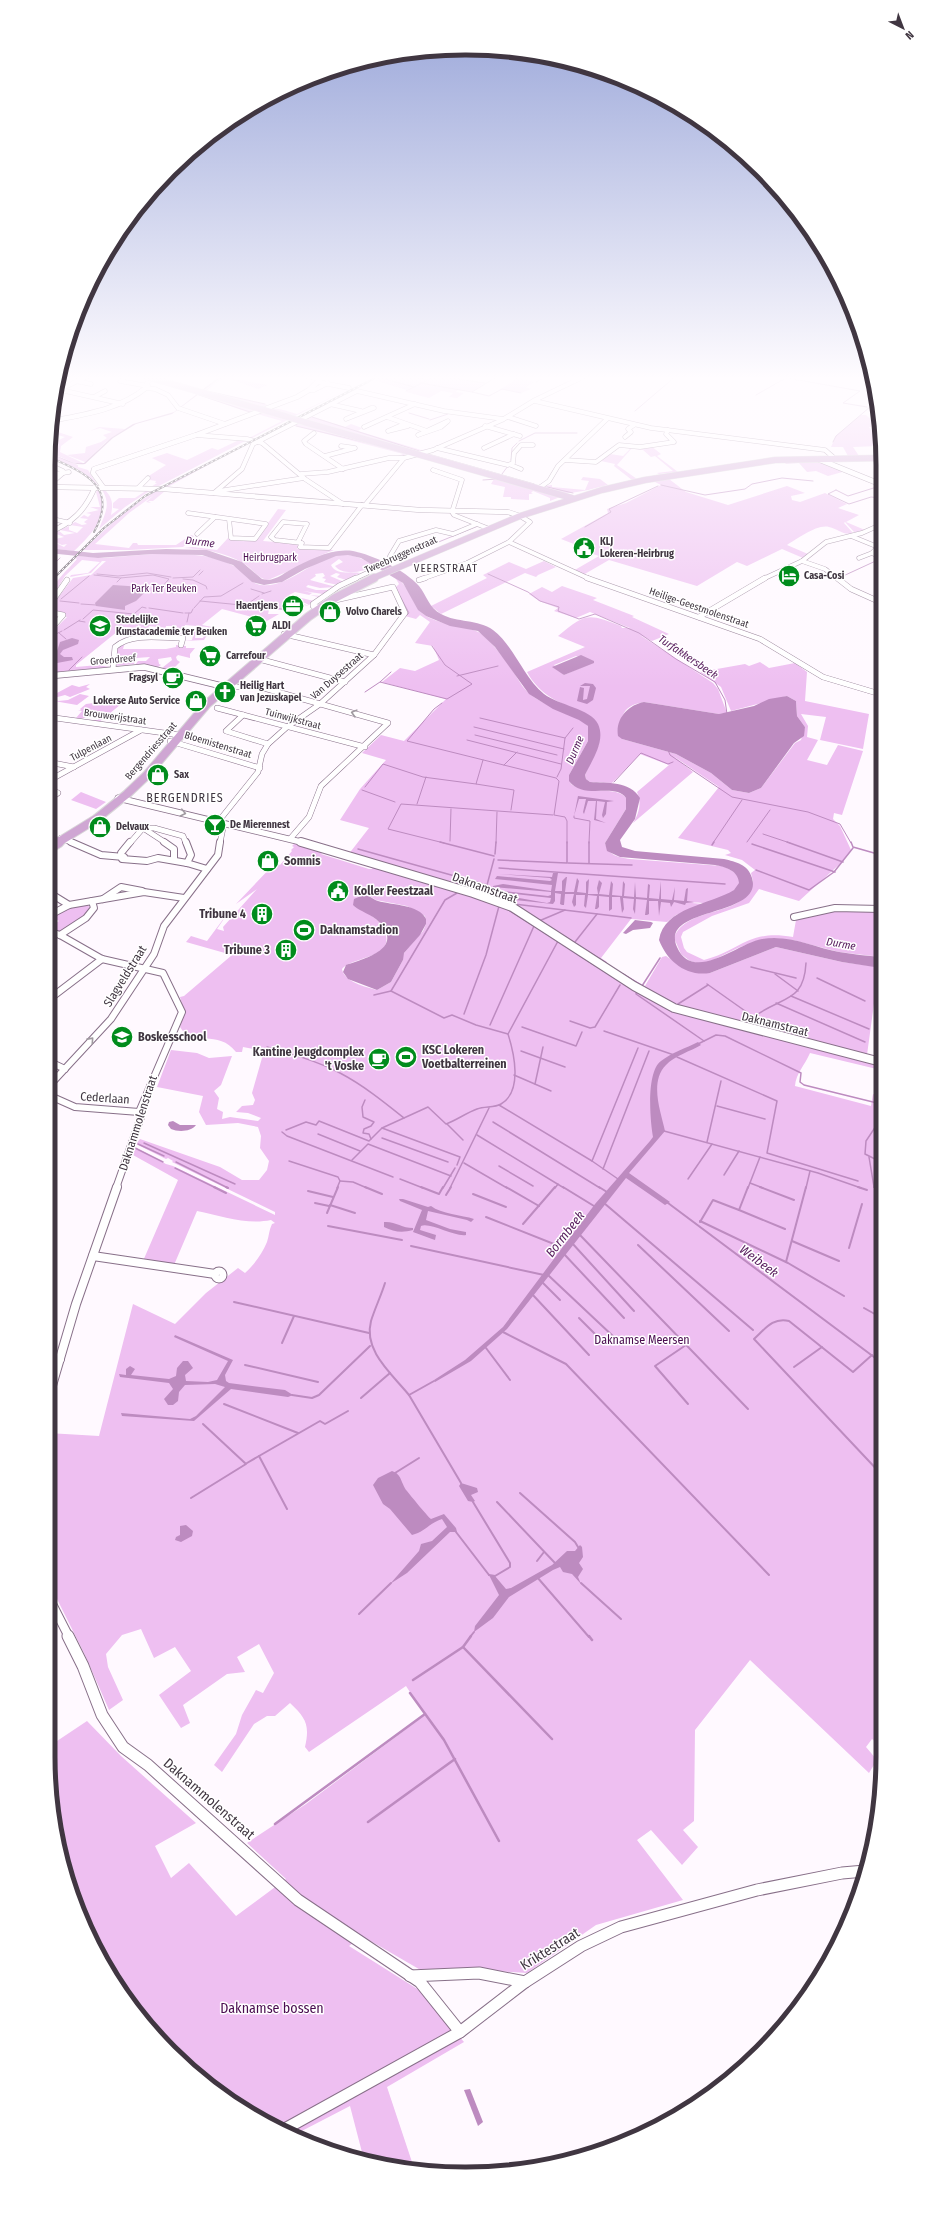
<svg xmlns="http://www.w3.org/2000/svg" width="931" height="2222" viewBox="0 0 931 2222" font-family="'Fira Sans Condensed',sans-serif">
<rect width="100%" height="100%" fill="#fff9ff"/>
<g fill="#eebff1" fill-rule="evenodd">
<polygon points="223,376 225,376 224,377 268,385 258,389 227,378 216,383 206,391 268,405 250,413 199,395"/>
<polygon points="383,376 413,376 427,379 438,376 484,383 472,392 458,390 456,392 464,393 457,398 449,397 453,393 441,391 429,398 406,392 414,386 407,390 374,380"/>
<polygon points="518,378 534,382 526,387 531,389 521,393 501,389"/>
<path d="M348 389 250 439 249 438 282 421 257 414C274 405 280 409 297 414Z"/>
<polygon points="861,415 866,415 879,427 869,427 879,441 879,446 853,447 859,456 848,456 843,447 831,447 836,436"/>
<polygon points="310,416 345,427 351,424 362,428 358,431 421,450 431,449 418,452 304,419"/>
<polygon points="298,422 409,454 398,456 403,454 292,425"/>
<polygon points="51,425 52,430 73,437 61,446 60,452 83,463 74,463 49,452 49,445 65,437 50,433"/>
<polygon points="99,427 125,429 106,442 85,462 67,455 85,453 86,447 101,442 107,438 103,435 112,432 100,428 90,431"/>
<polygon points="239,440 247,440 155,488 151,487 157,483 155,483 156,481 144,479 166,465 152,458 167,453 187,460 212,448 218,450"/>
<polygon points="251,441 166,488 161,488"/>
<polygon points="651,446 661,454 657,456 678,472 659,474 657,473 673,471 655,456 651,457 643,450 635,449"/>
<polygon points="629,448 632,448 617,465 637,479 632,480 614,466 615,464 601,461 610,454 623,456 630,449"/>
<polygon points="49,453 78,465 78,467 88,470 98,486 79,470 49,456"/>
<polygon points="782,460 818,460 846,471 828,476 816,471 807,472 799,463 786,464"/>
<path d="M583 477 600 479 608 485C591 489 559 500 544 486L552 485V487L585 490 589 481 581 480Z"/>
<polygon points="494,479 560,497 550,501 550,498 533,491 531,493 533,494 529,494 529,500 511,499 511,497 503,497 505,487 491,484"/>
<path d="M669 479 686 492 728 505 787 486 805 493 791 496 792 500 800 502 825 493 847 504 838 508 859 515 846 522 865 530 855 533 845 522 844 523 853 533C844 536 838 529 829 527 817 524 797 539 787 545L808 554 803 558 782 549 747 566 737 562 697 586 609 560 583 575 573 571 599 556 587 552 594 548 579 546 561 539 608 513 607 509 626 503 661 485 653 481Z"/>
<path d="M98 490C114 512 90 536 74 551L48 548V544L53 543 48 539 64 547 67 544 62 545 51 540 64 537 54 533 59 531 64 535 75 533 60 530 69 526V530L77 533 83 527 70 525 75 522 82 525 87 524 84 522 88 519 80 518 84 515 88 517 91 514 86 513 99 510 90 507H100L96 492Z"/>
<path d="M102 490 106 491C113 499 113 505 111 515L119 509 113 508V503L119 498H135L147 490H151L125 507 99 529C104 515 112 505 102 490Z"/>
<polygon points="157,490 159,492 165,491 153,501 148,501 151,503 146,502 154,495 129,513 95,544 129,548 133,543 137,543 138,545 176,545 191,535 194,536 183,547 129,550 83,550 124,512"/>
<path d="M278 509 286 510 263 541 299 544 297 549 334 550 309 560C330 552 339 548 362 553L353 551 328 554 268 580C258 579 252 568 243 563 225 552 203 549 183 548L193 547 217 550 228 538 229 539 256 540Z"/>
<path d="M152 554C180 554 207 552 232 565 243 570 249 583 261 585 291 589 318 551 349 555 364 558 395 572 404 585 412 595 415 609 426 616 443 626 473 626 483 635 494 645 504 658 512 670 518 678 522 688 530 694 546 708 573 710 588 726V741L569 775 571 784C587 796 617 785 626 798V809L605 843C609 856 618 857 630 859L722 866C732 870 741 874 739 886 731 894 716 902 705 903 700 903 696 902 692 903L703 904 676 915 667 922 631 919 601 958 607 962 604 964 517 909 348 855 369 828 340 820 360 789 386 760 362 753 381 735 404 741 446 699 382 682 400 668 415 671 439 660 433 646 415 643 430 622 420 615 416 619 405 616 407 612 395 588 399 584 396 579 375 566C365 571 344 577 335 566L343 562 339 559 331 565C336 576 351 571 360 573L346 580 337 577 340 574 336 573 330 576 344 582 338 585 324 582 326 579 322 578 325 576 323 573 315 574 316 576 310 580 336 587 320 588 308 585 306 587 316 590H330L323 594 303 591 312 593 309 595 321 596 319 597 295 592 289 595 314 601 309 605 297 599 288 598 309 606 289 602 282 607 293 610H269L268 614H279L267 621 222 609 202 625 212 627 204 640 184 641 192 640 193 636H190L193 631H196L195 638H203L208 627 185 625 183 633 190 634H175L177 626 175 625 173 635 177 636 172 635 174 626H166V628L149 626 146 635 170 636H141L138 634 141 626 138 625V635H130L136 631 134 630 136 628 123 627 76 665V667L98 665 110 667 48 673V636L67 617 48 611 73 578 91 575 106 561H102L91 573 70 577 71 575 88 573 100 562 82 560 65 576 48 604C48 586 66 572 77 559L75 558 78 556 104 558Z"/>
<polygon points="544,561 556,567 538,575 536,577 525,573 441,614 431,606 487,578 483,575 509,562 526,569"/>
<path d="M562 586 597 598 593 600 634 616 632 617 669 634 652 641 640 635 713 683 718 689 727 713 719 714 644 702C620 706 620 719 622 739L676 754 711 773 732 790 749 793 761 788 795 743 801 740 805 727 797 716 796 701 787 696 731 711 721 687 700 672 745 664 749 666 760 662 769 668 795 663 807 672 805 701 869 714 863 749 820 740 826 717 801 714 808 726 807 737 818 740 807 760 827 765 838 745 863 751 842 815 834 813 833 819 840 826 851 850 842 862 799 901 759 889 749 903 712 916 683 932 681 937 684 948 687 952 704 960C741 951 747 929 793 937L796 920 834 910 875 912 881 914V957L839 952 793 940 773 938 740 947 709 962 697 963 690 961 681 954 674 938C682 914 718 914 737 903 743 900 749 887 753 881L751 873 755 870 742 860 725 855 731 853 728 850 678 838 719 787 673 756 693 772 633 823C639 814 642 802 637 792L669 765 640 754 612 783 590 782 586 779 585 775 599 744 581 711C558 703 539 694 527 672L585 647 558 636C586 613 587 613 621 626L622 628H630L590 612 576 618 554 611 558 608 539 601 529 594 542 587 552 592ZM576 656 594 662 564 675 554 665Z"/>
<polygon points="125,642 123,649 166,649 176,647 176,645 186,646 186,648 195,648 190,654 190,658 178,655 176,657 177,660 180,662 172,670 162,668 172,660 171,657 158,659 159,664 161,665 158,667 136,664 138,661 146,661 150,657 136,658 134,664 114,666 117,665 117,659 114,659 118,646 122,646"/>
<polygon points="90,684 86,687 90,689 70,697 65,695 54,698 58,701 68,700 80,694 89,696 77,705 48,700 48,692 50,691 57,693 72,685 79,687"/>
<path d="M94 703 120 705 99 722 82 720H98L102 714 93 712C88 716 84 720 76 718L82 711 78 710H81L80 709 86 704Z"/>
<polygon points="81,792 106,802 96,809 71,800"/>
<path d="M295 843 324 851 321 854 369 869H372L374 866 501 904 663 1005 881 1064V1070L810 1053C805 1065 796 1073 795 1086L871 1106 873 1094 881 1097 883 1748 872 1739 866 1747 877 1760 869 1773 750 1660 695 1730 694 1821 683 1830 698 1847 682 1865 651 1830 637 1840 683 1900 596 1925 527 1973 481 1970 424 1972 362 1936 349 1946 419 1990 464 2042 387 2087 415 2171 364 2160 350 2106 294 2135 257 2118 190 2071 151 2032 104 1965 70 1891 56 1838 48 1757V1747L87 1721 121 1756 196 1823 155 1846 171 1878 189 1863 236 1916 286 1879 247 1843 306 1804 425 1715 406 1686 309 1752 305 1747C310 1725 306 1718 290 1703L275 1716H267L254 1724 222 1772 214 1765 236 1734 242 1715 256 1690 263 1693 274 1673 259 1644 237 1657 245 1672 227 1674 183 1705 190 1723 181 1728 159 1695 191 1671 175 1647 154 1658 141 1629 122 1635 106 1654 108 1667 123 1700 109 1710 85 1655 48 1581V1433L99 1436 133 1304 175 1324 206 1293 238 1268 245 1273C254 1265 262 1254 267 1242 269 1236 269 1230 272 1224L275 1223 271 1220C247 1225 221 1216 197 1211L174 1265 143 1261 178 1180 133 1155 135 1147 166 1164 173 1166 275 1215V1212L172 1162 173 1161 168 1158 166 1159 136 1144 140 1139 220 1167 242 1180H259L267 1170 269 1161 260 1148 261 1136 258 1127 238 1123 206 1125 199 1112 203 1096 157 1087 171 1050 197 1053 209 1058 232 1056 221 1085 214 1091 219 1098 217 1109 223 1112 222 1119 230 1117 258 1121 261 1118 248 1113 236 1112 242 1106 253 1105 255 1100 252 1093 264 1051 243 1047 242 1052H236C219 1029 191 1047 180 1027L184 1011 180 997 184 996 232 955 186 942 191 936 207 941 230 910 217 929 224 931 223 927 257 889 236 904 275 863 280 865 292 851 291 850 294 847 292 846ZM368 895 376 900 407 906 425 916 426 924 423 931 404 953 402 956 403 960 391 982 377 990C366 987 344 982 342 969 352 956 395 959 385 932 382 921 366 911 355 907L358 897Z"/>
<polygon points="87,904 90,908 85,915 59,933 49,927 59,921 52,917 63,910"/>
<polygon points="776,947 842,962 879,967 867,1055 686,1010 622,975 624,974 645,986 662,957 666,956 672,960 710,973"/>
</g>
<g fill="#bd8bc0">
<path d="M220 376H223L172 414 136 424 113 438 85 464C73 466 60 457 49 453L74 463H84L111 438 133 424 174 412Z"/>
<path d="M48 548 93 553 166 549 207 550 242 562 262 579 268 580C277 579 283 574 290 570 308 560 332 548 353 551 373 555 405 570 419 586 427 596 429 608 441 614 457 623 478 619 493 630 515 647 523 677 544 694 558 705 591 709 598 724 606 741 592 760 585 775L586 779 590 782C607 783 630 781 640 798L635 819 620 840 622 847 635 851 724 859C736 862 748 864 752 878 764 918 659 906 677 947 693 984 738 943 762 939 788 934 814 947 839 952 853 954 867 956 881 957V968L842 962 776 947 710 973C686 977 667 961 659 940 664 907 710 905 734 890L739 883C738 870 725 867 715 865L620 857 607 851 605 843 626 809V798C615 782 584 801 569 781V775L588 741V726L579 720 553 709 529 694 495 647 478 631 450 626 426 616 418 610 403 583 361 558 348 555 336 556 305 569 282 582 264 585 252 582 233 565 202 555 152 554 98 558 48 553Z"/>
<polygon points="113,585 143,587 147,590 136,601 125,606 125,610 96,606 95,603"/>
<polygon points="72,638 79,640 78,644 63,650 60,654 64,657 72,657 73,660 57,663 48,661 48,657 57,651 60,642"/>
<polygon points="581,655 594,661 594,663 564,675 552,667"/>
<polygon points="585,683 593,684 596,688 593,700 587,704 577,701 580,687 584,688 583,700 587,699 590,686 580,686"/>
<path d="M787 696 796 701 797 716 805 727 804 736 794 743 761 788 749 793 732 790 711 773 676 754 622 739 618 736C615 719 628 705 644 702L719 714 754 706 769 699Z"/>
<polygon points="578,796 614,801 607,802 606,814 603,818 602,815 605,802 597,801 596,819 606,823 594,820 596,801 588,801 584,814 583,812 586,799 579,799 574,816"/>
<polygon points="553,873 558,873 555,891 562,891 562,881 566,877 567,877 565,892 574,892 577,878 579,881 577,892 586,893 586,882 589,879 588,894 598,894 597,888 599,880 602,883 599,894 609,895 611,881 613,884 612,895 622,896 623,881 625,884 624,896 634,897 635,882 636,897 647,898 648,884 650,885 649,898 659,899 661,881 661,899 672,900 675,887 674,900 684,901 686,889 688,888 687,901 694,902 686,903 685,905 674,902 671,907 670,903 661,902 659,916 658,901 649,901 649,914 647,915 645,915 647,900 636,899 635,914 633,909 634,899 623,898 624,909 622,913 620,897 612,897 612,909 609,911 609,897 599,896 599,907 597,909 595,909 597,896 588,895 586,908 584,906 585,895 576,895 576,905 574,907 572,902 574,894 565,894 564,905 562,905 560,904 561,894 555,893 555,901 553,904 515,900 519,898 547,903 550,902 551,898 496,892 495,890 548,896 551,895 551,892 493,887 493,886 503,884 551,891 552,885 495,879 497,876 550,881 552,880 550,878 499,874 552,877"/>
<path d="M363 895C370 895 372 899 378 901 391 905 419 904 426 919V924L420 935 404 953 403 960 391 982 377 990 348 979 343 972 346 965C367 958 404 948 379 922 372 914 360 912 353 905L354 899Z"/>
<polygon points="635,920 651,922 653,923 650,928 633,930 626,934 623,933"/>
<path d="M698 1042 701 1045C691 1051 674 1056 666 1065 649 1082 661 1112 665 1131L629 1173 670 1202 665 1205 626 1178 507 1329 471 1361 435 1382 434 1380 465 1360 503 1327 595 1204 650 1141 653 1137C650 1120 646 1072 661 1061 671 1053 686 1048 698 1042Z"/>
<path d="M173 1121 180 1125H196C191 1132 178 1132 171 1129L168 1125 169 1122Z"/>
<path d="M399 1199H403L428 1207 431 1206C441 1214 462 1215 474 1219L471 1222 467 1220 428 1211 426 1220 450 1229 466 1232V1235C454 1237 430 1222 421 1226L420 1230 436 1235 435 1240 432 1239 413 1232 422 1210 400 1201Z"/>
<path d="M384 1222C395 1221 402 1228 413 1228V1230C402 1233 394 1232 384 1227Z"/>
<polygon points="175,1335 233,1360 225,1375 226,1381 229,1383 285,1390 293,1395 288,1397 231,1389 194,1421 122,1416 121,1413 190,1419 196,1416 225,1387 215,1384 185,1385 179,1392 178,1401 173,1405 168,1405 164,1399 173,1389 169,1383 120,1377 119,1374 126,1375 126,1369 130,1366 135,1369 131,1375 169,1379 176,1376 177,1368 183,1361 188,1361 193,1368 185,1375 186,1381 208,1382 217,1380 228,1361 174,1337"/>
<path d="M392 1471C402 1474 401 1484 407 1491 410 1495 429 1518 431 1519L444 1514 456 1528 457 1532H450L407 1573 390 1584 419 1551 421 1544 432 1541 447 1527 442 1519C429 1523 425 1532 412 1535L390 1509 383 1504 373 1485 378 1478Z"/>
<polygon points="461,1483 477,1488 478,1492 471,1495 475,1501 473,1502 468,1501 459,1486"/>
<polygon points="186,1525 193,1531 192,1536 181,1542 175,1540 176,1537 180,1535 180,1526"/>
<polygon points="580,1545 582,1547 583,1557 579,1563 583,1569 578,1577 581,1584 572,1574 563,1572 560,1567 553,1570 509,1597 493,1618 474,1632 475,1626 499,1595 489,1575 495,1576 506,1589 511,1588 552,1565 567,1551 575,1551"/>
<polygon points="470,2089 483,2122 478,2126 464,2090"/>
</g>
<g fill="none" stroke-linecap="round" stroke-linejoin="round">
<g stroke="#bd8bc0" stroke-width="1">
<polyline points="412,376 427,380"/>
<polyline points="437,376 485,383"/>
<polyline points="498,376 472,392 489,396 502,389 521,393"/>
<polyline points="506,376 517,378"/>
<polyline points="381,378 414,387"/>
<polyline points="787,378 860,391 843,403 867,407"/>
<polyline points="536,382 547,376"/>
<polyline points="420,383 472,392"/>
<polyline points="207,391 265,404"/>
<polyline points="406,391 436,376"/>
<polyline points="193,393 250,412"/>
<polyline points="756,395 784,379"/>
<polyline points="635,411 676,376"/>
<polyline points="409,413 429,419"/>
<polyline points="302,417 344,395"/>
<polyline points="312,417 419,451"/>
<polyline points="430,420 448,414"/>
<polyline points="285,426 292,422"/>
<polyline points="296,426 376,445"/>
<polyline points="519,441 535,433 577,433"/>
<polyline points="833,442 836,436 877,401"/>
<polyline points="428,454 534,484"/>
<polyline points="511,460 512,448 517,443"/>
<polyline points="502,474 508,466"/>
<polyline points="483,480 497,479"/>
<polyline points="661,485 705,495 745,489 752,484 782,478 813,481"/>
<polyline points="547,487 573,493"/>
<polyline points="836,490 828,494 849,504 871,497 880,498"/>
<polyline points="836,490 848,496 880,486"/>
<polyline points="585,527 611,512 609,509 658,486"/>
<polyline points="390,559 404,556 478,526"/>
<polyline points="48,570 60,558"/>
<polyline points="367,571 372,569"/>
<polyline points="97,574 118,576 147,573 171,577"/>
<polyline points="488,574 528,592 540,601 559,607 558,611 579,619 595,614 639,633 676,659 715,682 725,700 727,714"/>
<polyline points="94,575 120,578 153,575 169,579 162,587"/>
<polyline points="199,575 203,571"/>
<polyline points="841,577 880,559"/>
<polyline points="173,578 193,577 200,570"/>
<polyline points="183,579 193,580 206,586 207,589"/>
<polyline points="117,582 121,578"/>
<polyline points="251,589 264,593"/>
<polyline points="262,594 271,591"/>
<polyline points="400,596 409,613 407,615"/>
<polyline points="61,599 89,576"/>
<polyline points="60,601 79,603"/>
<polyline points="200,601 282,609"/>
<polyline points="81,604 96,605"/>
<polyline points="246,605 259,596"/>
<polyline points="149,608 183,613"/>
<polyline points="194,608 204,597 221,596 243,583"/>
<polyline points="185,613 191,613 193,609"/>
<polyline points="83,619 93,610 134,614 142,607 146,608"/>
<polyline points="79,621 85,622"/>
<polyline points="187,622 189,613"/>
<polyline points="101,628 109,627"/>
<polyline points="64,630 80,620"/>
<polyline points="59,633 66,639"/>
<polyline points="48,638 62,631"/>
<polyline points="69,670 82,657"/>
<polyline points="391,672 380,682 447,699 472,684 445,665 432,646"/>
<polyline points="457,676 498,666"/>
<polyline points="365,692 380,682"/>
<polyline points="442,703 434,709 407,741 556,778 559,781 554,815 565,817 567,821 567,843"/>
<polyline points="480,718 565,738"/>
<polyline points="474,727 564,749"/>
<polyline points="475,735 557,755"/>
<polyline points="467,740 561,764"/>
<polyline points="668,750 670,755 732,797 808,812 840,824 851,843"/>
<polyline points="483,760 476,784 514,790 511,810"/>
<polyline points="504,765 517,752"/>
<polyline points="557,777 561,769 565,738 573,728"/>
<polyline points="614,782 641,753 668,764 673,762"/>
<polyline points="365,787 383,764 423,777 476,784"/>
<polyline points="362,790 395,802"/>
<polyline points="417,804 426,777"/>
<polyline points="574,816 574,818 590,821 589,843"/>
<polyline points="763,834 790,843"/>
<polyline points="450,841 451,809"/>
<polyline points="747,842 770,810"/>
<polyline points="444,843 388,829 401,804 553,815"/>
<polyline points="496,843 497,812"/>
<polyline points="713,843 742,800"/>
</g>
<g stroke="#bd8bc0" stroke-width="1.5">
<polyline points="440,842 494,856"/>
<polyline points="787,842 843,862"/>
<polyline points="851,842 853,847 881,855"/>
<polyline points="752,844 835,872"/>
<polyline points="712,845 714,842"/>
<polyline points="358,849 487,885 494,859"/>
<polyline points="495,854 496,842"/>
<polyline points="498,860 567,863 567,842"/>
<polyline points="568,863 632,865"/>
<polyline points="589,863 589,842"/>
<polyline points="499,868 725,884"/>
<polyline points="756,870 809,890 834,872 853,848"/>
<polyline points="484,891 488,895"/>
<polyline points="514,904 631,918"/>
<polyline points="539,921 565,910"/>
<polyline points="565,937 606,963"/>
<polyline points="575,942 597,914"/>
<polyline points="576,953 596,966"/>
<polyline points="751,967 796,978"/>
<polyline points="623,974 640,985"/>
<polyline points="775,974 798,991"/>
<polyline points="817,978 865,1001"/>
<polyline points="707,984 748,1013"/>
<polyline points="642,986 660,958"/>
<polyline points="637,990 636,994 704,1041"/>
<polyline points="391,991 445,900 457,893"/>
<polyline points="791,996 869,1029"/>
<polyline points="776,1003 865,1042"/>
<polyline points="678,1004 708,985"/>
<polyline points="464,1014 486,955 499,906 502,907"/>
<path d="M758 1014C785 996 804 1001 806 963"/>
<polyline points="570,1021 590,1028 595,1027 620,985"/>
<polyline points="490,1025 534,926 507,909"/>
<polyline points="522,1027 576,1046 582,1032"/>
<polyline points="604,1031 674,1055"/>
<polyline points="508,1034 558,941"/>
<polyline points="698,1044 716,1035 725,1036 801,1073 800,1082 804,1085 877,1103 878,1065"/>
<path d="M267 1047C292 1054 317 1061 340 1073 363 1085 384 1102 404 1118"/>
<polyline points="521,1051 565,1067"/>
<polyline points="677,1057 777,1101 767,1153 858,1181"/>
<polyline points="514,1075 551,1091"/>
<polyline points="535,1084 543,1047"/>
<polyline points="365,1100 362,1107 363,1117 374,1122 371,1126 364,1129 363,1133 369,1134 371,1139"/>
<polyline points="877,1104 876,1126 866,1141 865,1154 881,1162"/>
<polyline points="499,1105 592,1161 618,1179"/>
<polyline points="717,1106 765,1119"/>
<polyline points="493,1122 600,1188"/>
<polyline points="447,1124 463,1140"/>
<polyline points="382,1128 460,1157 457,1165"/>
<path d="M286 1130 306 1122 316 1125 319 1121 369 1141 382 1128 428 1107 446 1124C457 1120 466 1113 477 1109 485 1106 494 1108 501 1104 523 1091 514 1053 508 1034L476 1025 452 1015 444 1018 391 991 374 995"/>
<polyline points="664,1131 818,1173 861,1188"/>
<polyline points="282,1132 287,1136 393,1177"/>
<polyline points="318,1134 360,1151"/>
<polyline points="477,1135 564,1188"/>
<polyline points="382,1138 448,1162"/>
<polyline points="707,1142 721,1081"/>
<polyline points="144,1143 235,1184"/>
<polyline points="138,1144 164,1156"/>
<polyline points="135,1148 163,1162"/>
<polyline points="869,1157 874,1187 877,1188"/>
<polyline points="352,1160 368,1144 451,1176"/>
<polyline points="289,1161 338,1177 340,1181 337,1188"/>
<polyline points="592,1161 638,1048"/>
<polyline points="176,1162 228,1188"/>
<polyline points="464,1163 507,1188"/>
<polyline points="499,1166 533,1186"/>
<polyline points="175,1168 216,1188"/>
<polyline points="603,1169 649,1051"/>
<polyline points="724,1175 739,1151"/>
<polyline points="400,1179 423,1188"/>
<polyline points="688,1179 712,1144"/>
<polyline points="340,1181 353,1182 367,1188"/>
<polyline points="750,1183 763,1188"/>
<polyline points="443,1188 455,1168"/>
<polyline points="450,1188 489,1108"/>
<polyline points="555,1188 558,1184"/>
<polyline points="748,1188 760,1157"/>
<polyline points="806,1188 810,1171"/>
</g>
<g stroke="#bd8bc0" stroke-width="2">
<polyline points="214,1187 226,1193"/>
<polyline points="226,1187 228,1188"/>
<polyline points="365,1187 382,1194"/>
<polyline points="421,1187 439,1194 443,1187"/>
<polyline points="506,1187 539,1206"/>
<polyline points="563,1187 594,1206"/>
<polyline points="599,1187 607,1192"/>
<polyline points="760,1187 794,1200"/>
<polyline points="858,1187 867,1190"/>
<polyline points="874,1187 881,1189"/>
<polyline points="308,1191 333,1197"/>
<polyline points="473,1194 506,1207"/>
<polyline points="881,1194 882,1208"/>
<polyline points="446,1195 451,1187"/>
<polyline points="315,1203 329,1206"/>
<polyline points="604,1203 753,1330"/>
<polyline points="668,1203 882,1363"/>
<polyline points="330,1205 355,1213"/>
<polyline points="739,1210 785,1229"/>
<polyline points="327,1213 338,1187"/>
<polyline points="486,1217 564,1248"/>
<polyline points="700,1221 788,1263 844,1296"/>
<polyline points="700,1222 713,1200 739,1210 748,1187"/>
<polyline points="523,1224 555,1187"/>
<polyline points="328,1226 402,1240"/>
<polyline points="579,1234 748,1409"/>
<polyline points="792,1241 839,1261"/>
<polyline points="572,1243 634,1311"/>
<polyline points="638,1245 729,1331"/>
<polyline points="411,1246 544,1275"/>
<polyline points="849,1248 862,1204"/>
<polyline points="564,1254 624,1318"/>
<polyline points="786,1262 806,1187"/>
<polyline points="882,1273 882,1275"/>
<polyline points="548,1275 615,1338"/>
<polyline points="542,1282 560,1300"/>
<path d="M385 1283C381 1296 375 1308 371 1321 363 1351 392 1374 409 1395"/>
<polyline points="532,1294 589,1355"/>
<polyline points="234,1302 369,1333"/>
<polyline points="864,1308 882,1318"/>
<polyline points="579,1318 599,1338"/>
<polyline points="503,1332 566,1364 769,1575"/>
<polyline points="282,1343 294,1316"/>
<polyline points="686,1345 655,1366 688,1404"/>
<polyline points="486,1348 510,1380"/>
<path d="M872 1355 853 1372 789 1321C773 1317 765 1329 754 1339L882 1475"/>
<polyline points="245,1365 318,1382"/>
<polyline points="794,1367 822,1347"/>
<polyline points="434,1381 409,1395 461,1483"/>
<polyline points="292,1395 312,1398 319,1395 370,1346"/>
<polyline points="882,1395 878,1400 882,1406"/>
<polyline points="361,1398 390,1373"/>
<polyline points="224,1404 298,1433"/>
<polyline points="259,1456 320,1421 325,1424 348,1411"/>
<polyline points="247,1463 259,1456 287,1509"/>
<polyline points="395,1473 419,1458"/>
<polyline points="520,1493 575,1542 578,1547"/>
<polyline points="191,1498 246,1464 203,1424"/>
<polyline points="473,1502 510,1563 510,1567 495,1576 489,1575"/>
<polyline points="497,1502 555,1563"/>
<polyline points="456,1532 489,1575"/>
<polyline points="537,1561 544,1552"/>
<polyline points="537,1577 589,1637"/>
<polyline points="581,1583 621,1619"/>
<polyline points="359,1614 391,1583"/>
<polyline points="470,1637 474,1632"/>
</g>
<g stroke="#bd8bc0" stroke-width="2.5">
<polyline points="589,1636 592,1640"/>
<polyline points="463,1647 552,1739"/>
<polyline points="413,1680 463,1647 471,1636"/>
<polyline points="410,1693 444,1740 499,1841"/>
<polyline points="368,1822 455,1759"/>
<polyline points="275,1824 425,1714"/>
</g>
<g stroke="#887089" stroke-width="5">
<g id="minor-far4">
<polyline points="305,376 321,379"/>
<polyline points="76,381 91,384"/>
<polyline points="120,381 148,386"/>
<polyline points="318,382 349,388"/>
<polyline points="146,388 155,389 168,395 178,408 225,424"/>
<polyline points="61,389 88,376"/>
<polyline points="61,390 123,404"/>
<polyline points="309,390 314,390 328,383"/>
<polyline points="94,397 105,391"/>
<polyline points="535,401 651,428 825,450 833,457"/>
<polyline points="330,404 361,411"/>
<polygon points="371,408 374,408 346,419"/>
<polyline points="387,417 427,431"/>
<polyline points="508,417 536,426"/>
<polygon points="448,421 441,427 418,435"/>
<polyline points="404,424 388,431 408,426"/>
<polyline points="485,426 520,436"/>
<polyline points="364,427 415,404"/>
<polyline points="314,433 304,441 306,444 343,469"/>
<polyline points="196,435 247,439 262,443 305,479 343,504"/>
<polyline points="625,437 631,432 628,429 634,425"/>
<polyline points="437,448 508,465 513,463 514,453 521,445 533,445"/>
<polyline points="484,448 514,434"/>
<polyline points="325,456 355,448 341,446"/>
<polyline points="565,460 596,462 619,445 640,447 674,442 666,434 668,430"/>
<polyline points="48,464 63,471 63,473"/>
<polyline points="511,465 521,469"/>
<polyline points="433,470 462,480 452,512 454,515 487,528"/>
<polyline points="301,474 328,472 389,458 404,458"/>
<polyline points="48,475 69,472"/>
<polyline points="48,486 63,473"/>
<polyline points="138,488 148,478"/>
<polyline points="539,488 549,481 558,466 607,419"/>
<polyline points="219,491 304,478"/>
<polyline points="214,493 242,469 253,444 357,391 444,411 503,419"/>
<polyline points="365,505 404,458 433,450 502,420 535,400 585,376"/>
<polyline points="188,513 266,524 255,539 231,538 229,519"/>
<polyline points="48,518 70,523"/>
<polyline points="197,534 215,517"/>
<polyline points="851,536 878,547 872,553"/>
<polyline points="298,542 307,524 283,522 271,537 275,540 302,543 300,547 329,548 362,505"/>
<polyline points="509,542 590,579"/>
<polyline points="390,556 399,541 436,530 453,534 477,524"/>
<polyline points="859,558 872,553 880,557"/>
<polyline points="802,561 825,569 838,579"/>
<polyline points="354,579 367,573"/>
<polyline points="422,579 467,563 509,542 530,522 520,516"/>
<polyline points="763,579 802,561 826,542 862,533 880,525"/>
</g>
</g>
<g stroke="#887089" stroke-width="6">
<g id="minor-far3">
<polyline points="587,578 760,639 823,677 880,694"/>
<polyline points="837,578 851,589 880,602"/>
<polyline points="419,580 425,578"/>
<polyline points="48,607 67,580"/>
<polyline points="320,608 313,606 313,604 339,586 356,578"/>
<polyline points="48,612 63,615 48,632"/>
<polyline points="699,617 765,578"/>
<polyline points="284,634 374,655"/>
<polyline points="255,658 345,682"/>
<path d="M113 669 115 647C132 632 162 638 183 638L181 645"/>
<polyline points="226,687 260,687 388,723 321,786 309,817 290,839"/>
<polyline points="217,708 365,747"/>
<polyline points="243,715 226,731 268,744"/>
<polyline points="48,717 179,735"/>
<polyline points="170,741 260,768"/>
<polyline points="48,762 74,767"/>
<polyline points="48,781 141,730"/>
<polyline points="48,787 58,793 48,800"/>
<polyline points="218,822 258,772 262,754 268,744 287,727 320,704 374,655 405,613 393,587 331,601"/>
<polyline points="143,828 166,843"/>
<polyline points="61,838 73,843"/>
<polyline points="130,843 143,828 154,828 183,836 186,843"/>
<polyline points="220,843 224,823"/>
</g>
</g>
<g stroke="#887089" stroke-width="8">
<g id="minor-far2">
<polyline points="71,842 101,855 124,857"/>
<polyline points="130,842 121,853 122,859 147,861 158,858 187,863"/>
<polyline points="164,842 174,849 174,860"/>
<polyline points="186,842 191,855 187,863"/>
<polyline points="187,863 207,869"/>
<polyline points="48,892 69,905"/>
<polyline points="103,899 121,887 142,891"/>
<polyline points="48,916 69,905 144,892 184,898"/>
<polyline points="794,917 835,908 881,909"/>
<polyline points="48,931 60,935 102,959 163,973 182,1012 139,1112 141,1117 116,1188"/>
<polyline points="60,935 86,918 94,908 92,901"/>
<polyline points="48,1000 102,959"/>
<polyline points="48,1061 65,1069"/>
<polyline points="48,1087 111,1019 154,954 164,926 218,855 220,842"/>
<polyline points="48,1095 75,1107 139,1112"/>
</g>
</g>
<g stroke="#887089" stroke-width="10">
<g id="minor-far1">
<polyline points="93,1256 215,1274"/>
<circle cx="219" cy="1275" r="3.5"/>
<polyline points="48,1362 60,1359"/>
<polyline points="48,1399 76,1304 117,1187"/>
<polyline points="48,1596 69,1637"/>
</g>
</g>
<g stroke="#887089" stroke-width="13">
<g id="minor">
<polyline points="68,1636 83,1666 102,1715 123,1747 148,1765 298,1900 420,1982 460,2032"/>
<polyline points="410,1976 479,1973 525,1982"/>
<polyline points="283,2130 460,2032 525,1982 581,1946 621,1927 757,1890 842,1873 865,1871"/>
</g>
</g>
<g stroke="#887089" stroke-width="5.5">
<g id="tertiary-far2">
<path d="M51 421C86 414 119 410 147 387L148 378"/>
<polyline points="48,487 164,489 420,510 508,512 520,516"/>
<polyline points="103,487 93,473 94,469 196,435 297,397 309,390 324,376"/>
<path d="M48 533C72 523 85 511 95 487"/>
</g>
</g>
<g stroke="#887089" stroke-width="7">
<g id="tertiary-far1">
<polyline points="48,676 144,667 226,687"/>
<polyline points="118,798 305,843"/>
</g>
</g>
<g stroke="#887089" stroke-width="10">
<polyline id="tertiary" points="301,842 473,893 512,907 634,986 674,1008 881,1062"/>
</g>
<g stroke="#887089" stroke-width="6">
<polyline id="secondary" points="818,459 880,484"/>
</g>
<g stroke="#d9d7d9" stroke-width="7">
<g id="primary-far2">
<polyline points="144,376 260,409"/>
<polyline points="264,410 288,417"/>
<polyline points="304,422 572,498"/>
<polyline points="371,579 520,516 602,490 645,480 775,460 880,458"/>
</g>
</g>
<g stroke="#d9d7d9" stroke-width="10">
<polyline id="primary-far1" points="57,843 96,819 127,794 146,776 207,704 308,617 335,598 374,578"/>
</g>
<g stroke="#d9d7d9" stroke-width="12">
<polyline id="primary" points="48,849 59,842"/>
</g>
<use href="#minor-far4" stroke="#fff" stroke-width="4"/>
<use href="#minor-far3" stroke="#fff" stroke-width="5"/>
<use href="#minor-far2" stroke="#fff" stroke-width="6"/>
<use href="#minor-far1" stroke="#fff" stroke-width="8"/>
<use href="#minor" stroke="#fff" stroke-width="11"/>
<use href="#tertiary-far2" stroke="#fff" stroke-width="4.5"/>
<use href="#tertiary-far1" stroke="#fff" stroke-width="5.5"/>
<use href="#tertiary" stroke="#fff" stroke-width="8"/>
<use href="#secondary" stroke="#fff" stroke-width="5"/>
<use href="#primary-far2" stroke="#cfa6d3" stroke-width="6"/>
<use href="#primary-far1" stroke="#cfa6d3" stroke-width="8"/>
<use href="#primary" stroke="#cfa6d3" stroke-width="10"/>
<g stroke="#605661" stroke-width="2">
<g id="rail">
<path d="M49 457C86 473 119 487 94 532"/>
<polyline points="48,584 104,528 145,496 379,376"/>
</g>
</g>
<use href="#rail" stroke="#fff" stroke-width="1" stroke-dasharray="2.5" stroke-linecap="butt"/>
<g stroke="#d9d7d9" stroke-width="7" stroke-linecap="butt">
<g id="primary-bridge">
<polyline points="260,409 264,410"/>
<polyline points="288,417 304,422"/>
</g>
</g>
<use href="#primary-bridge" stroke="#cfa6d3" stroke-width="6"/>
</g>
<defs><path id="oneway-chevron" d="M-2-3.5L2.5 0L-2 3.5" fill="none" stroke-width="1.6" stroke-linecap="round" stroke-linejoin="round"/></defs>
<g stroke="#a09aa0">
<use href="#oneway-chevron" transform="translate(354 713) rotate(-165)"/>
<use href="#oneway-chevron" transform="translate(183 813) rotate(13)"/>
<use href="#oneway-chevron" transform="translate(91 1040) rotate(-48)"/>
</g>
<linearGradient id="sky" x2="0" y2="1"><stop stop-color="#97a4d8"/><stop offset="0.55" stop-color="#fffcff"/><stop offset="1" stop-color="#fffcff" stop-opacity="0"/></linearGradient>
<rect width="931" height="687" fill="url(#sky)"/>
<defs>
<g id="civic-disc" transform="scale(1.15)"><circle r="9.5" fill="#008c1c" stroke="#fff"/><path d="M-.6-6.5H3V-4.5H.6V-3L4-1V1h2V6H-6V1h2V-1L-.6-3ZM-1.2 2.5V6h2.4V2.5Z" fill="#fff"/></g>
<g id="hotel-disc" transform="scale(1.15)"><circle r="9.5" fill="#008c1c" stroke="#fff"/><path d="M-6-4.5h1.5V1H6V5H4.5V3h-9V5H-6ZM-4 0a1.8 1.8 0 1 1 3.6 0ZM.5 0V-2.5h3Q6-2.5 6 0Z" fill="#fff"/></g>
<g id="office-disc" transform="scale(1.15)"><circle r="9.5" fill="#008c1c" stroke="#fff"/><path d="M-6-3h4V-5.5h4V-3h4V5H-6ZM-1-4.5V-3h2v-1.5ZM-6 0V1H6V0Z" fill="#fff"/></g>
<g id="shop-disc" transform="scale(1.15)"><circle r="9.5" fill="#008c1c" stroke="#fff"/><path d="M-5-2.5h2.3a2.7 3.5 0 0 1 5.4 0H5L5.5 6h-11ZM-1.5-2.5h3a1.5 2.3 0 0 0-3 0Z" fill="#fff"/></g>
<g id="school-disc" transform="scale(1.15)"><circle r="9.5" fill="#008c1c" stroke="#fff"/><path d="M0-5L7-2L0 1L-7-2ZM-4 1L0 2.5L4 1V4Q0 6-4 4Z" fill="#fff"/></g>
<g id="supermarket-disc" transform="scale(1.15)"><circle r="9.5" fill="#008c1c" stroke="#fff"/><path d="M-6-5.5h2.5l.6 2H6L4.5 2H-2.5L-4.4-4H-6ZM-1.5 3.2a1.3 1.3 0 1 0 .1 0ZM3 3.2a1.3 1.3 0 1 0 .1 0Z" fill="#fff"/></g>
<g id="cafe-disc" transform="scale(1.15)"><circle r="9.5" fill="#008c1c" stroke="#fff"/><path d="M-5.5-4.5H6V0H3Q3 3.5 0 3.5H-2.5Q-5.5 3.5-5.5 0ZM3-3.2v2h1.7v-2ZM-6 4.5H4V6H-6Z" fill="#fff"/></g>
<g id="church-disc" transform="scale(1.15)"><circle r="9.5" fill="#008c1c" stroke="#fff"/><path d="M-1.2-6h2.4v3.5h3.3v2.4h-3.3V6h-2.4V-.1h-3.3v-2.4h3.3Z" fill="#fff"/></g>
<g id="bar-disc" transform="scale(1.15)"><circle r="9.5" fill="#008c1c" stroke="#fff"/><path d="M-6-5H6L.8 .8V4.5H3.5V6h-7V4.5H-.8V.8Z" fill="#fff"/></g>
<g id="building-disc" transform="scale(1.15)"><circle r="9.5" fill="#008c1c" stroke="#fff"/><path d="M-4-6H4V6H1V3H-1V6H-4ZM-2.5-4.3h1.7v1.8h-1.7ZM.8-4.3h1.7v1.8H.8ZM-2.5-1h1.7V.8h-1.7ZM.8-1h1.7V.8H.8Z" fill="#fff"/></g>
<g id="stadium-disc" transform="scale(1.15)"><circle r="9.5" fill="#008c1c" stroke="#fff"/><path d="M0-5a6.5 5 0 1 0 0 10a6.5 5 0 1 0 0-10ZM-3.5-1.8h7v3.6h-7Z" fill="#fff"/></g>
</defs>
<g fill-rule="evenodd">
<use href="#civic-disc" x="584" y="548"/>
<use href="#hotel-disc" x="789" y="576"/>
<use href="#office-disc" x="293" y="606"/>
<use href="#shop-disc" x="330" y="612"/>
<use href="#school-disc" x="100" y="626"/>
<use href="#supermarket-disc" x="256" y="626"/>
<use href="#supermarket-disc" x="210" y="656"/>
<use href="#cafe-disc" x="173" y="678"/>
<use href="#church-disc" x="225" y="692"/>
<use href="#shop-disc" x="196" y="701"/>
<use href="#shop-disc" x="158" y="775"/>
<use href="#bar-disc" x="215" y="825"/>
<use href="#shop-disc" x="100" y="827"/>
<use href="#shop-disc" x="268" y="861"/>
<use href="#civic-disc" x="338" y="891"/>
<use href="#building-disc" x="262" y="914"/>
<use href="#stadium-disc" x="304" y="930"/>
<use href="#building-disc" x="286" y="950"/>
<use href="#school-disc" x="122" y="1037"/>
<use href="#stadium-disc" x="406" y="1057"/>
<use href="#cafe-disc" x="379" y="1059"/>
</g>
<g text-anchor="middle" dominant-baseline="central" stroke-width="3" stroke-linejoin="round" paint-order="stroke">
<g font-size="10" font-weight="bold" fill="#403641" stroke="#fff" text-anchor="start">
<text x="600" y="542">KLJ<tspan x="600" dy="12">Lokeren-Heirbrug</tspan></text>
<text x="804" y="576">Casa-Cosi</text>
<text x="278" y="606" text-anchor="end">Haentjens</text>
<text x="346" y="612">Volvo Charels</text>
<text x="116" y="620">Stedelijke<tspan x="116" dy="12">Kunstacademie ter Beuken</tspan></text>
<text x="272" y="626">ALDI</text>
<text x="226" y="656">Carrefour</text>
<text x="158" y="678" text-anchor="end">Fragsyl</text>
<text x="240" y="686">Heilig Hart<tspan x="240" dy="12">van Jezuskapel</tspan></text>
<text x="180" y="701" text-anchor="end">Lokerse Auto Service</text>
<text x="174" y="775">Sax</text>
<text x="230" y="825">De Mierennest</text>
<text x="116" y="827">Delvaux</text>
</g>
<g font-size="10" fill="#403641" stroke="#fff">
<text transform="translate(401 555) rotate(-24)">Tweebruggenstraat</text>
<text transform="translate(699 608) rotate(19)">Heilige-Geestmolenstraat</text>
<text transform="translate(113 660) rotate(-5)">Groendreef</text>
<text transform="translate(337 676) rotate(-41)">Van Duysestraat</text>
<text transform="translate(115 717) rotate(8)">Brouwerijstraat</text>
<text transform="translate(293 719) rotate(15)">Tuinwijkstraat</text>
<text transform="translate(218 745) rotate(17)">Bloemistenstraat</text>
<text transform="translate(91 748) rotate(-28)">Tulpenlaan</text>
<text transform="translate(151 751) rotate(-49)">Bergendriesstraat</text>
</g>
<g font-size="10" fill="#4a0c50" stroke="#fff">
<text x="270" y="558">Heirbrugpark</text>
<text x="164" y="589">Park Ter Beuken</text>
</g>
<g font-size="11" font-style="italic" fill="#571c5d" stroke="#fff">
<text transform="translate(200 542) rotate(7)">Durme</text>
<text transform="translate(688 657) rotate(34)">Turfakkersbeek</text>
<text transform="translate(575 750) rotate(-67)">Durme</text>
<text transform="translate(841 944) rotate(10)">Durme</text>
</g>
<g font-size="11" letter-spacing="1" fill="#403641" stroke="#fff">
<text x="446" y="568">VEERSTRAAT</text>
</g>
<g font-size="12" letter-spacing="1" fill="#403641" stroke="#fff">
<text x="185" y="798">BERGENDRIES</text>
</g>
<g font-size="12" font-weight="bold" fill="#403641" stroke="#fff" text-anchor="start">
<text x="284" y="861">Somnis</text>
<text x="354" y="891">Koller Feestzaal</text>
<text x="246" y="914" text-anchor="end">Tribune 4</text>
<text x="320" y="930">Daknamstadion</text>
<text x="270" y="950" text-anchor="end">Tribune 3</text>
<text x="138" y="1037">Boskesschool</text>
<text x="422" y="1050">KSC Lokeren<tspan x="422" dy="14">Voetbalterreinen</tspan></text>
<text x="364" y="1052" text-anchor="end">Kantine Jeugdcomplex<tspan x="364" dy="14">'t Voske</tspan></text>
</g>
<g font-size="12" fill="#403641" stroke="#fff">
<text transform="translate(485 888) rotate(20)">Daknamstraat</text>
<text transform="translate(125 976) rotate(-58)">Slagveldstraat</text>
<text transform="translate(775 1024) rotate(14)">Daknamstraat</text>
<text transform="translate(105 1098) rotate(4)">Cederlaan</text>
<text transform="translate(138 1123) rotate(-72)">Daknammolenstraat</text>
</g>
<g font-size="12" fill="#4a0c50" stroke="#fff">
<text x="642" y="1340">Daknamse Meersen</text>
</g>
<g font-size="13" font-style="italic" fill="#571c5d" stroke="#fff">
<text transform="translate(565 1234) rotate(-52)">Bormbeek</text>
<text transform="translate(759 1261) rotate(37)">Weibeek</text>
</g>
<g font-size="14" fill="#403641" stroke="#fff">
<text transform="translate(209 1799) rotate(41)">Daknammolenstraat</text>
<text transform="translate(550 1949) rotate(-32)">Kriktestraat</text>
</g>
<g font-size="14" fill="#4a0c50" stroke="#fff">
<text x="272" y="2008">Daknamse bossen</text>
</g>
</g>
<path d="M0 0H931V2222H0ZM465 55H466A410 410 0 0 1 876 465V1757A410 410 0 0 1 466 2167H465A410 410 0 0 1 55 1757V465A410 410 0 0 1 465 55Z" fill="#fff" fill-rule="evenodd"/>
<path fill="none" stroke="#403641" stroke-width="5" d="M465 55H466A410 410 0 0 1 876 465V1757A410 410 0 0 1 466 2167H465A410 410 0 0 1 55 1757V465A410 410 0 0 1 465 55Z"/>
<g transform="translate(903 28) rotate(138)" stroke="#ffffff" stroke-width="3" paint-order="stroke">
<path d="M0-3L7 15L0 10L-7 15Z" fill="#403641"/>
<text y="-6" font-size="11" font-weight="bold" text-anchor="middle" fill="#403641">N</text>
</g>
</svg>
